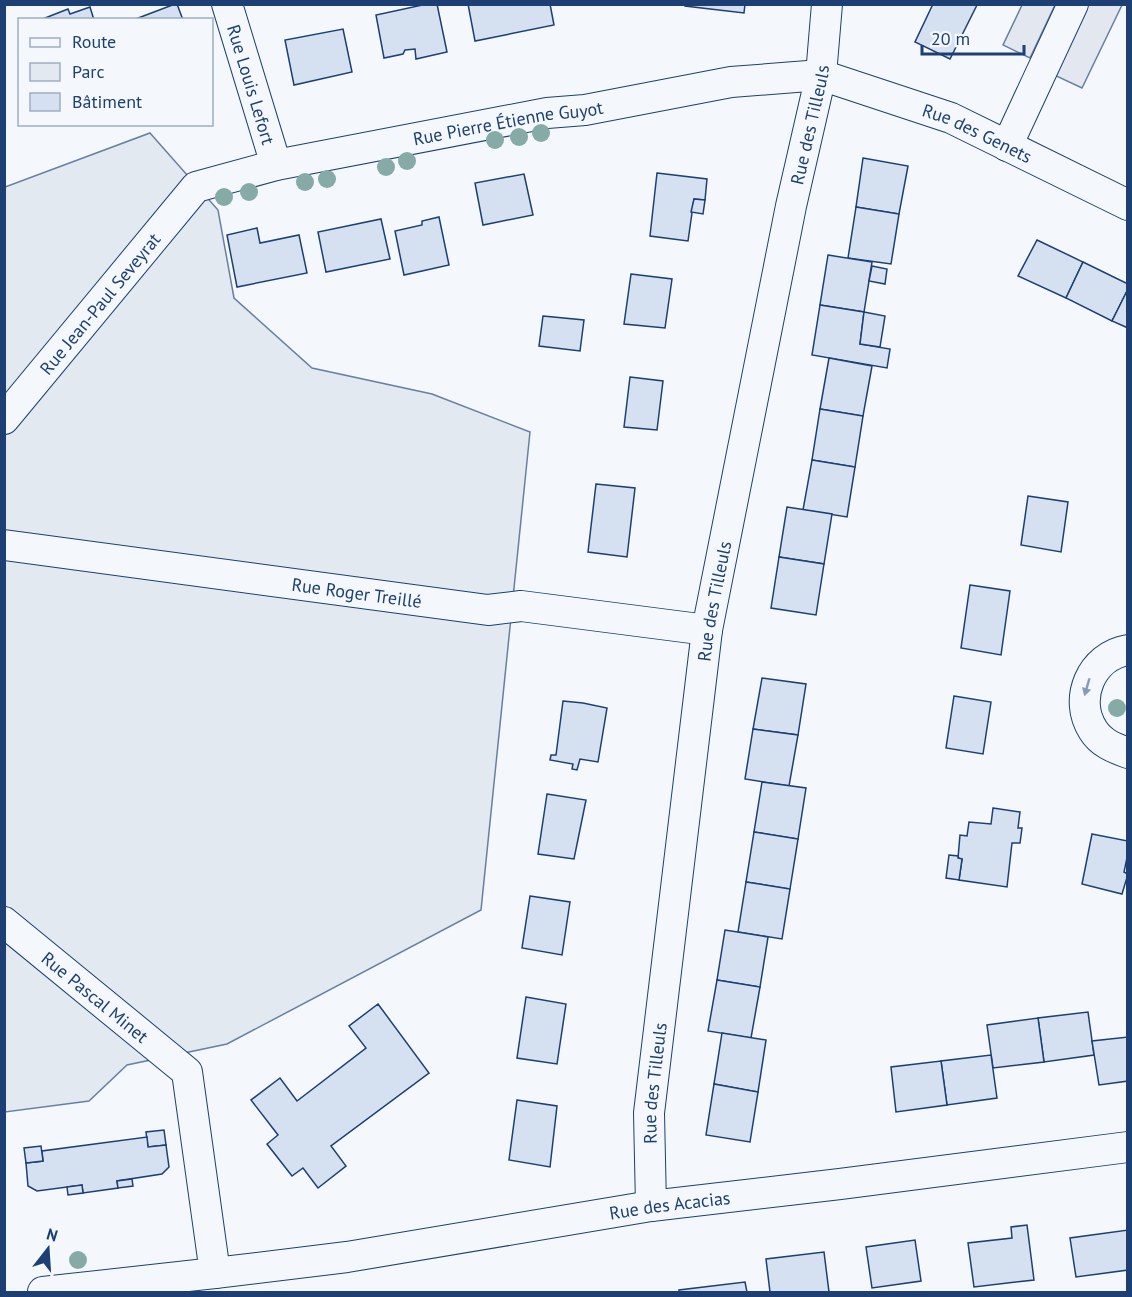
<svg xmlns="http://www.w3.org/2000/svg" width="1132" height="1297" viewBox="0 0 1132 1297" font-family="'PT Sans',sans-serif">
<rect width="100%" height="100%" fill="#f4f7fb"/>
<polygon fill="#e3e9f0" stroke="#687fa3" stroke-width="1.5" points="150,133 218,210 234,298 312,368 432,394 530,432 481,910 227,1044 127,1065 89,1101 5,1112 5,187"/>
<g fill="#e3e8f0" stroke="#687fa3" stroke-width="1.5">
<polygon points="1022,5 1055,5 1030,58 1003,45"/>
<polygon points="1086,5 1122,5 1082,88 1052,74"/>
</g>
<g fill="#d5e0f0" stroke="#1d3f73" stroke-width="1.5">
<polygon points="175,4 177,4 183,20 133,20"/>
<polygon points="427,4 437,4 447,52 416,59 415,49 405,50 403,54 384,58 376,15"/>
<polygon points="468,4 550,4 554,25 475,41"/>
<polygon points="685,4 745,4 744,13 685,6"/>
<polygon points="933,4 977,5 950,59 915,42"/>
<polygon points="90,7 94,20 40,20 68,9 70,14"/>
<polygon points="343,29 352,72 294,85 285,40"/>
<polygon points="863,158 908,166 899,214 856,207"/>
<polygon points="657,173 707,179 705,200 694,199 688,241 650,236"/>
<polygon points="524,174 533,215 483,225 475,183"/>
<polygon points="694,199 705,200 703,214 691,212"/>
<polygon points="856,207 899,214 891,264 848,258"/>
<polygon points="439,217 449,265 404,275 395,231 422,225 422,221"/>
<polygon points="381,219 390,259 326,272 318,232"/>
<polygon points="257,228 260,243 299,235 307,273 237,287 227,235"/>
<polygon points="1037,240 1083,262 1066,298 1018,276"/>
<polygon points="828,255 872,262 864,312 820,305"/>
<polygon points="1083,262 1128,284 1128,289 1112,321 1066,298"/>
<polygon points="872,266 887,269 885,284 869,281"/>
<polygon points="631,274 672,279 665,328 624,324"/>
<polygon points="1128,289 1128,328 1112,321"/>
<polygon points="820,305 864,312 860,344 890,349 887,368 812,355"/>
<polygon points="864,312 885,316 880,347 860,344"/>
<polygon points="543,316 584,320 580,351 539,346"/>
<polygon points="829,358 872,366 863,416 820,409"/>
<polygon points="630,377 663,381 657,430 624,427"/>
<polygon points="820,409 863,416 855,467 812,460"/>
<polygon points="812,460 855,467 847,517 803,510"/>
<polygon points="596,484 635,488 627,557 588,552"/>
<polygon points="1028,496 1068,502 1061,552 1021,545"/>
<polygon points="787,507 832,514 824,564 779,557"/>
<polygon points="779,557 824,564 816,615 771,608"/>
<polygon points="970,585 1010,591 1001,655 961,648"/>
<polygon points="762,678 806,684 798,735 753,729"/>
<polygon points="954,696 991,702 983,754 946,748"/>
<polygon points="563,701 583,703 607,708 598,762 580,759 577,770 572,769 573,764 550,760 551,755 556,755"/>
<polygon points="753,729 798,735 789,786 745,779"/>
<polygon points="762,782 806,788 798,839 754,832"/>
<polygon points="547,794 586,800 574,859 538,854"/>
<polygon points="993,808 1020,812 1018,828 1022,828 1020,843 1012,843 1007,887 959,880 962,859 958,858 960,835 967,836 969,822 991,824"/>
<polygon points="754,832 798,839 790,889 746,882"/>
<polygon points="1092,834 1128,841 1128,853 1124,872 1128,874 1122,894 1082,884"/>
<polygon points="949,855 958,856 958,858 962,859 959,880 946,878"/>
<polygon points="746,882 790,889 782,939 738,932"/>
<polygon points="530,896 570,902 562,955 522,948"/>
<polygon points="725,930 768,937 760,987 717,980"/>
<polygon points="717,980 760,987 751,1038 708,1031"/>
<polygon points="526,997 566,1004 557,1064 517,1058"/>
<polygon points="378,1004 429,1073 331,1146 346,1166 318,1188 303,1168 292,1176 267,1144 278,1135 251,1100 280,1078 297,1101 366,1048 349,1026"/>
<polygon points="1088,1012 1094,1055 1044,1062 1038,1018"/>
<polygon points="1038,1018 1044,1062 993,1068 987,1025"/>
<polygon points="722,1033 766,1040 758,1092 714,1084"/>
<polygon points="1128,1037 1128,1081 1099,1085 1092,1041"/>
<polygon points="991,1055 997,1098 947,1105 941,1061"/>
<polygon points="941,1061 947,1105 896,1112 891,1067"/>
<polygon points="714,1084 758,1092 750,1142 706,1135"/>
<polygon points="517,1100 557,1106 550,1167 509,1160"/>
<polygon points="164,1130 166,1145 148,1147 146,1132"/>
<polygon points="147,1137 148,1147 166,1145 169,1167 162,1174 117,1181 118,1188 83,1193 82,1185 37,1191 28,1186 26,1163 43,1161 42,1151"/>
<polygon points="41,1146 43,1161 26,1163 24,1148"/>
<polygon points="132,1179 133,1186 118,1188 117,1181"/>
<polygon points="82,1185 83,1193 68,1195 67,1187"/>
<polygon points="1027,1225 1034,1280 974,1287 968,1243 1012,1238 1011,1227"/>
<polygon points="1128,1230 1128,1270 1076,1277 1070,1238"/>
<polygon points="915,1240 921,1281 872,1288 866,1247"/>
<polygon points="824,1252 829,1292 770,1292 766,1259"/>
<polygon points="745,1282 747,1292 679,1292 679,1290"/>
</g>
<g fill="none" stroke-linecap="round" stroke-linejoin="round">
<g stroke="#1d3f73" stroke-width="32">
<g id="street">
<path id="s1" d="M227 4 276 165"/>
<polyline points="1007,146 1073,4"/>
<path id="s2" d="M4 419 196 187 276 165 547 113 585 110 731 82 821 75 951 118 1128 205"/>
<path id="s3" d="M4 545 488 610 521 606 707 630"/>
<path d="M1128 650C1091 656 1073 699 1093 730 1101 743 1114 748 1128 753"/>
<path id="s4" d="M4 922 187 1072 215 1273"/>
<path id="s5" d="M651 1206 649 1113 707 630 791 206 821 75 827 4"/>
<path id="s6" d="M43 1292 215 1273 347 1257 651 1206 840 1184 1128 1147"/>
</g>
</g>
<use href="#street" stroke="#f4f7fb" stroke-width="30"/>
</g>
<g fill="#86aba6">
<circle cx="541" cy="133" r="9"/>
<circle cx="519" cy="137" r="9"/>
<circle cx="495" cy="140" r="9"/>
<circle cx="407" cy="161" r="9"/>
<circle cx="386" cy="167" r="9"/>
<circle cx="327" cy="179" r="9"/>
<circle cx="305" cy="182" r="9"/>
<circle cx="249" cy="192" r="9"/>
<circle cx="224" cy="197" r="9"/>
<circle cx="1117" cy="708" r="9"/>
<circle cx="78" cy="1260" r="9"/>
</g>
<defs><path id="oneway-solid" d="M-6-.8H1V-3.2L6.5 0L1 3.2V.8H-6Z" transform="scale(1.5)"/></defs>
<use fill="#889bb7" href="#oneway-solid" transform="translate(1087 687) rotate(106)"/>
<g text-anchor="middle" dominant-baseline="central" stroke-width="4.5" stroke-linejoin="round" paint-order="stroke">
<g font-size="18" fill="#1d3f73" stroke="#f4f7fb">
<text stroke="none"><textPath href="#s1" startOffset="84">Rue Louis Lefort</textPath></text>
<text stroke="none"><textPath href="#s2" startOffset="620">Rue Pierre Étienne Guyot</textPath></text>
<text stroke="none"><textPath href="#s5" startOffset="1095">Rue des Tilleuls</textPath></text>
<text stroke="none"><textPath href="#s2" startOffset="1104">Rue des Genets</textPath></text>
<text stroke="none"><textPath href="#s2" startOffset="150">Rue Jean-Paul Seveyrat</textPath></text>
<text stroke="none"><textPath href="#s3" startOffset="356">Rue Roger Treillé</textPath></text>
<text stroke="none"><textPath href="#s5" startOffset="609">Rue des Tilleuls</textPath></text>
<text stroke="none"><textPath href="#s4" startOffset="118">Rue Pascal Minet</textPath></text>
<text stroke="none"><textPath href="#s5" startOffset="123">Rue des Tilleuls</textPath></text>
<text stroke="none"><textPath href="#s6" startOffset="633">Rue des Acacias</textPath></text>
</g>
</g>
<rect width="1132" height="1297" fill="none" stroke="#1d3f73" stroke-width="12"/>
<rect x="18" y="18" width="195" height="108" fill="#f4f7fb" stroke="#9eadc5" stroke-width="1.5"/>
<rect x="30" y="38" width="30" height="9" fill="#f4f7fb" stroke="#9eadc5" stroke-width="1.5"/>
<text x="72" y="48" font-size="18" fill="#1d3f73">Route</text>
<rect x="30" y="63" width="30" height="18" fill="#e3e9f0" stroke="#9eadc5" stroke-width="1.5"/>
<text x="72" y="78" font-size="18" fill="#1d3f73">Parc</text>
<rect x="30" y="93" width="30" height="18" fill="#d5e0f0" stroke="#9eadc5" stroke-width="1.5"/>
<text x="72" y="108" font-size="18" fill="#1d3f73">Bâtiment</text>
<g transform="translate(48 1249) rotate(17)" stroke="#f4f7fb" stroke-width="4.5" paint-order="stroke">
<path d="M0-4.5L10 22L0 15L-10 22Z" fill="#1d3f73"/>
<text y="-9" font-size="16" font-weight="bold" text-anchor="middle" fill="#1d3f73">N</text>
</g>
<path d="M922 45v9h102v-9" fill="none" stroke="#1d3f73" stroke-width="3"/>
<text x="931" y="45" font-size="18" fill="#1d3f73" stroke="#f4f7fb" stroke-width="4.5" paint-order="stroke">20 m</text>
</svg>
